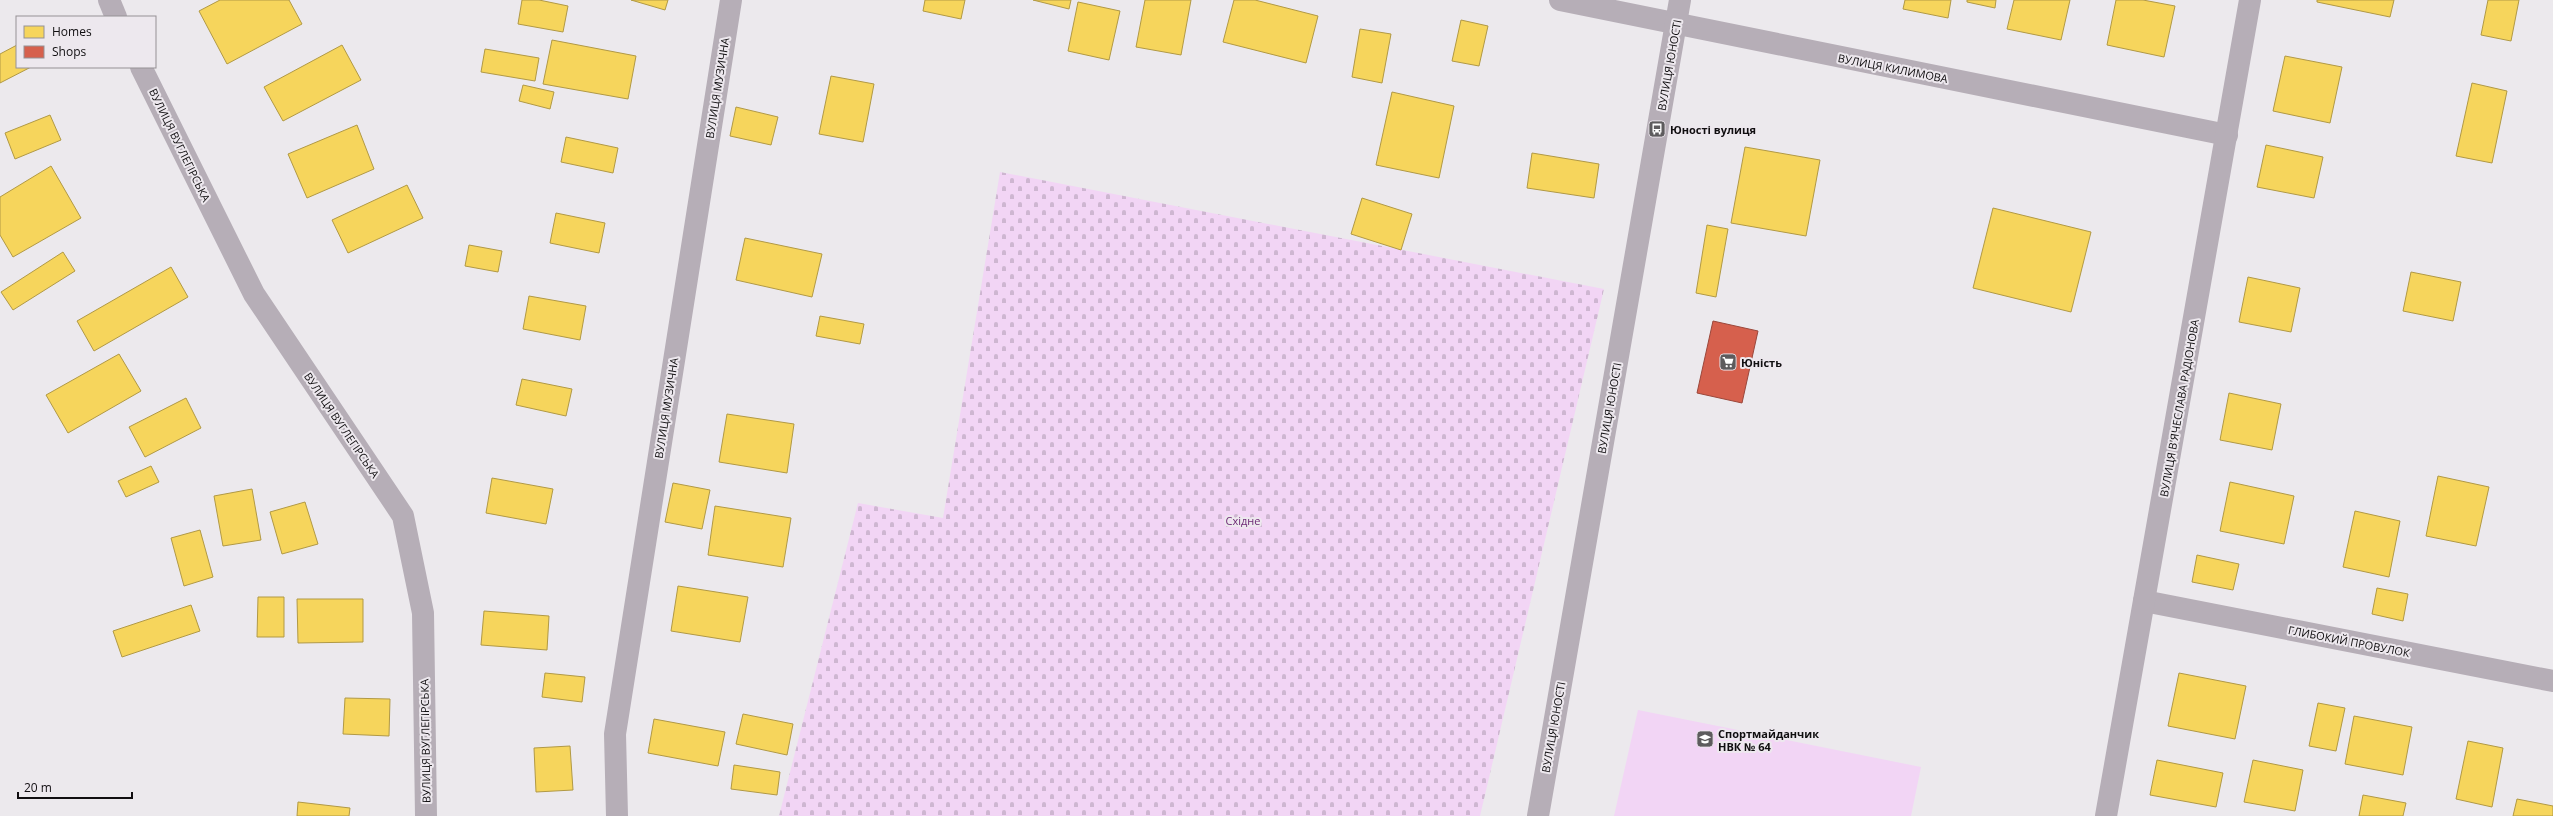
<svg xmlns="http://www.w3.org/2000/svg" width="2553" height="816" viewBox="0 0 2553 816" font-family="'Open Sans',sans-serif">
<defs>
<pattern id="cemetery-stones" width="16" height="16" patternUnits="userSpaceOnUse"><rect width="16" height="16" fill="#f2d5f5"/><path d="M2 7V4a2 2 0 0 1 4 0v3zM10 15v-3a2 2 0 0 1 4 0v3z" fill="#ceb6d1"/></pattern>
</defs>
<rect width="100%" height="100%" fill="#ece9ed"/>
<polygon fill="#f2d5f5" points="1638,710 1921,767 1911,816 1614,816"/>
<polygon fill="url(#cemetery-stones)" points="1000,172 1604,289 1480,816 779,816 858,503 943,518"/>
<g fill="#f6d55c" stroke="#b19945">
<polygon points="220,0 289,0 302,24 227,64 199,11"/>
<polygon points="522,0 539,0 568,6 563,32 518,24"/>
<polygon points="631,0 668,0 665,10"/>
<polygon points="925,0 965,0 961,19 923,11"/>
<polygon points="1033,0 1071,0 1069,9"/>
<polygon points="1145,0 1191,0 1181,55 1136,47"/>
<polygon points="1234,0 1255,0 1318,16 1306,63 1223,42"/>
<polygon points="1905,0 1951,0 1948,18 1903,9"/>
<polygon points="1967,0 1996,0 1995,8 1967,2"/>
<polygon points="2014,0 2070,0 2061,40 2007,29"/>
<polygon points="2116,0 2143,0 2175,6 2164,57 2107,45"/>
<polygon points="2317,0 2394,0 2390,17 2317,2"/>
<polygon points="2488,0 2519,0 2511,41 2481,35"/>
<polygon points="1078,2 1120,11 1109,60 1068,51"/>
<polygon points="1461,20 1488,26 1479,66 1452,61"/>
<polygon points="1360,29 1391,34 1382,83 1352,77"/>
<polygon points="552,40 636,56 628,99 543,84"/>
<polygon points="17,45 17,67 31,67 0,83 0,54"/>
<polygon points="342,45 361,80 283,121 264,87"/>
<polygon points="485,49 539,58 535,81 481,72"/>
<polygon points="2285,56 2342,67 2330,123 2273,111"/>
<polygon points="831,76 874,84 863,142 819,134"/>
<polygon points="2472,83 2507,91 2492,163 2456,156"/>
<polygon points="523,85 554,92 550,109 519,101"/>
<polygon points="1392,92 1454,106 1439,178 1376,165"/>
<polygon points="736,107 778,117 771,145 730,136"/>
<polygon points="50,115 61,140 15,159 5,133"/>
<polygon points="357,125 374,169 307,198 288,154"/>
<polygon points="566,137 618,148 613,173 561,162"/>
<polygon points="2266,145 2323,157 2314,198 2257,187"/>
<polygon points="1745,147 1820,160 1806,236 1731,223"/>
<polygon points="1532,153 1599,164 1594,198 1527,188"/>
<polygon points="51,166 81,218 13,257 0,235 0,197"/>
<polygon points="407,185 423,218 348,253 332,220"/>
<polygon points="1362,198 1412,214 1401,250 1351,234"/>
<polygon points="1993,208 2091,232 2071,312 1973,288"/>
<polygon points="556,213 605,223 599,253 550,243"/>
<polygon points="1707,225 1728,229 1716,297 1696,293"/>
<polygon points="745,238 822,254 812,297 736,280"/>
<polygon points="469,245 502,251 498,272 465,266"/>
<polygon points="63,252 75,271 13,310 1,292"/>
<polygon points="171,267 188,297 94,351 77,321"/>
<polygon points="2411,272 2461,282 2453,321 2403,311"/>
<polygon points="2248,277 2300,288 2291,332 2239,322"/>
<polygon points="529,296 586,306 580,340 523,329"/>
<polygon points="820,316 864,324 860,344 816,336"/>
<polygon points="119,354 141,391 68,433 46,395"/>
<polygon points="522,379 572,389 566,416 516,405"/>
<polygon points="2229,393 2281,404 2272,450 2220,440"/>
<polygon points="186,398 201,428 145,457 129,427"/>
<polygon points="727,414 794,424 787,473 719,462"/>
<polygon points="151,466 159,482 126,497 118,481"/>
<polygon points="2438,476 2489,487 2476,546 2426,536"/>
<polygon points="492,478 553,489 546,524 486,513"/>
<polygon points="2230,482 2294,496 2284,544 2220,531"/>
<polygon points="673,483 710,490 702,529 665,522"/>
<polygon points="252,489 261,540 223,546 214,496"/>
<polygon points="305,502 318,544 282,554 270,512"/>
<polygon points="715,506 791,518 783,567 708,555"/>
<polygon points="2355,511 2400,521 2389,577 2343,567"/>
<polygon points="200,530 213,577 184,586 171,538"/>
<polygon points="2197,555 2239,564 2233,590 2192,582"/>
<polygon points="678,586 748,597 740,642 671,631"/>
<polygon points="2377,588 2408,594 2403,621 2372,614"/>
<polygon points="258,597 284,597 284,637 257,637"/>
<polygon points="297,599 363,599 363,642 298,643"/>
<polygon points="191,605 200,631 122,657 113,631"/>
<polygon points="484,611 549,616 547,650 481,645"/>
<polygon points="545,673 585,677 582,702 542,697"/>
<polygon points="2179,673 2246,686 2235,739 2168,726"/>
<polygon points="345,698 390,699 389,736 343,734"/>
<polygon points="2318,703 2345,708 2336,751 2309,746"/>
<polygon points="743,714 793,724 787,755 736,744"/>
<polygon points="2354,716 2412,727 2403,775 2345,764"/>
<polygon points="654,719 725,732 718,766 648,753"/>
<polygon points="2468,741 2503,748 2492,807 2456,799"/>
<polygon points="570,746 573,790 536,792 534,748"/>
<polygon points="2157,760 2223,773 2216,807 2150,795"/>
<polygon points="2253,760 2303,770 2295,811 2244,802"/>
<polygon points="734,765 780,772 777,795 731,789"/>
<polygon points="2363,795 2406,803 2403,816 2359,816"/>
<polygon points="2517,799 2553,806 2553,816 2513,816"/>
<polygon points="298,802 350,808 349,816 297,816"/>
</g>
<polygon fill="#d6604d" stroke="#9b473b" points="1713,321 1758,331 1742,403 1697,393"/>
<g fill="none" stroke-linecap="round" stroke-linejoin="round">
<g stroke="#b6aeb7" stroke-width="22">
<polyline points="109,0 116,17"/>
<polyline points="1560,0 2227,135"/>
<polyline points="141,67 254,294 403,516 423,613 426,816"/>
<polyline points="2144,601 2553,681"/>
<polyline points="617,816 615,734 731,0"/>
<polyline points="1538,816 1680,0"/>
<polyline points="2106,816 2250,0"/>
</g>
</g>
<defs>
<g id="bus-square" transform="scale(0.9)"><rect x="-9" y="-9" width="18" height="18" rx="4" fill="#5d5b5d" stroke="#ede8ee"/><path d="M-5-6H5V4H4V6H2V4H-2V6H-4V4H-5ZM-3.5-4V0h7V-4ZM-3.5 1.2v1.5H-2V1.2ZM2 1.2v1.5H3.5V1.2Z" fill="#fff"/></g>
<g id="supermarket-square" transform="scale(0.9)"><rect x="-9" y="-9" width="18" height="18" rx="4" fill="#5d5b5d" stroke="#ede8ee"/><path d="M-6-5.5h2.5l.6 2H6L4.5 2H-2.5L-4.4-4H-6ZM-1.5 3.2a1.3 1.3 0 1 0 .1 0ZM3 3.2a1.3 1.3 0 1 0 .1 0Z" fill="#fff"/></g>
<g id="school-square" transform="scale(0.9)"><rect x="-9" y="-9" width="18" height="18" rx="4" fill="#5d5b5d" stroke="#ede8ee"/><path d="M0-5L7-2L0 1L-7-2ZM-4 1L0 2.5L4 1V4Q0 6-4 4Z" fill="#fff"/></g>
</defs>
<g fill-rule="evenodd">
<use href="#bus-square" x="1657" y="129"/>
<use href="#supermarket-square" x="1728" y="362"/>
<use href="#school-square" x="1705" y="739"/>
</g>
<g text-anchor="middle" dominant-baseline="central" stroke-width="4" stroke-linejoin="round" paint-order="stroke">
<g font-size="11" fill="#100e10" stroke="#ede8ee">
<text transform="translate(1669 65) rotate(-80)">ВУЛИЦЯ ЮНОСТІ</text>
<text transform="translate(1893 68) rotate(11)">ВУЛИЦЯ КИЛИМОВА</text>
<text transform="translate(717 88) rotate(-81)">ВУЛИЦЯ МУЗИЧНА</text>
<text transform="translate(180 145) rotate(64)">ВУЛИЦЯ ВУГЛЕГІРСЬКА</text>
<text transform="translate(666 408) rotate(-81)">ВУЛИЦЯ МУЗИЧНА</text>
<text transform="translate(1609 408) rotate(-80)">ВУЛИЦЯ ЮНОСТІ</text>
<text transform="translate(2179 408) rotate(-80)">ВУЛИЦЯ В'ЯЧЕСЛАВА РАДІОНОВА</text>
<text transform="translate(342 425) rotate(56)">ВУЛИЦЯ ВУГЛЕГІРСЬКА</text>
<text transform="translate(2349 641) rotate(11)">ГЛИБОКИЙ ПРОВУЛОК</text>
<text transform="translate(1553 727) rotate(-80)">ВУЛИЦЯ ЮНОСТІ</text>
<text transform="translate(425 741) rotate(-91)">ВУЛИЦЯ ВУГЛЕГІРСЬКА</text>
</g>
<g font-size="11" font-weight="bold" fill="#100e10" stroke="#ede8ee" text-anchor="start">
<text x="1670" y="129">Юності вулиця</text>
<text x="1741" y="362">Юність</text>
<text x="1718" y="733">Спортмайданчик<tspan x="1718" dy="13">НВК № 64</tspan></text>
</g>
<g font-size="11" fill="#6d2975" stroke="#ede8ee">
<text x="1243" y="520">Східне</text>
</g>
</g>
<rect x="16" y="16" width="140" height="52" fill="#ede8ee" stroke="#959195"/>
<rect x="24" y="26" width="20" height="12" fill="#f6d55c" stroke="#959195"/>
<text x="52" y="36" font-size="12" fill="#100e10">Homes</text>
<rect x="24" y="46" width="20" height="12" fill="#d6604d" stroke="#959195"/>
<text x="52" y="56" font-size="12" fill="#100e10">Shops</text>
<path d="M18 792v6h114v-6" fill="none" stroke="#100e10" stroke-width="2"/>
<text x="24" y="792" font-size="12" fill="#100e10" stroke="#ede8ee" stroke-width="3" paint-order="stroke">20 m</text>
</svg>
